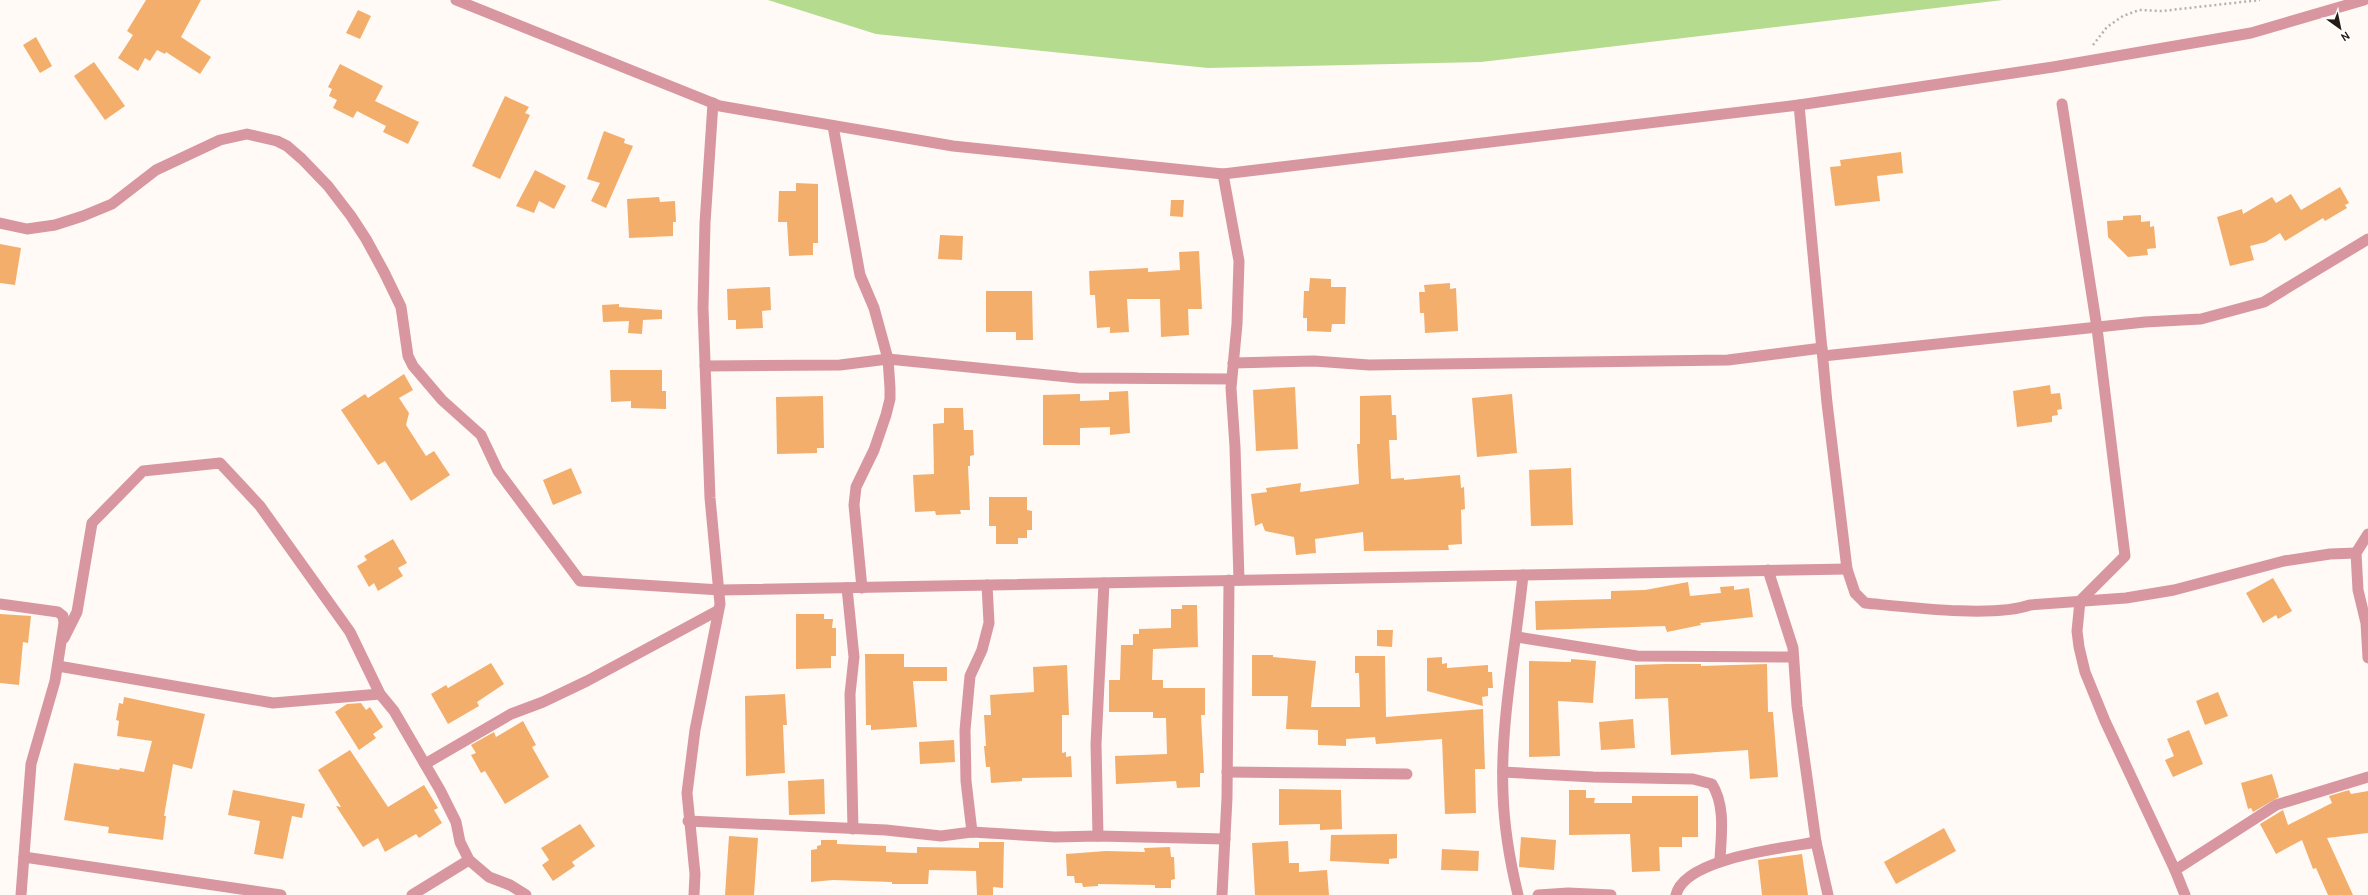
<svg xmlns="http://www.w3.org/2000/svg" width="2368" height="895" viewBox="0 0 2368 895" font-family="Cabin,sans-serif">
<rect width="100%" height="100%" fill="#fffaf5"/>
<polygon fill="#b5db8f" points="768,0 2003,0 1481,62 1208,68 876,34"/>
<g fill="#f3ae6b">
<polygon points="146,0 201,0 181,37 211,57 200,74 166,52 165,54 157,50 150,61 145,58 138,71 118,58 133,35 127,31"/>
<polygon points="358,10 371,16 360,39 346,33"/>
<polygon points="36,37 52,66 40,73 23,45"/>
<polygon points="94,62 125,106 105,120 74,76"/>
<polygon points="340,64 383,86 375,101 419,122 408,144 383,132 386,126 357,111 353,118 333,108 337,100 329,96 332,89 328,87"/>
<polygon points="505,96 529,107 525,113 530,115 500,179 472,166"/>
<polygon points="604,131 625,139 624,143 633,146 606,208 591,201 600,183 587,179"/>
<polygon points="1901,152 1903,173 1877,176 1880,201 1835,206 1830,167 1841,166 1840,160"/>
<polygon points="535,170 566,186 554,209 539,201 534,213 516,206"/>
<polygon points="796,183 818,184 818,243 813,243 813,255 789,256 787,222 778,222 779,191 796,191"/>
<polygon points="2340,187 2349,203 2345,205 2347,208 2325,221 2323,218 2285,241 2280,233 2266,242 2250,246 2254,260 2230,266 2217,217 2242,209 2243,214 2272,197 2276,203 2291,194 2301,210"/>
<polygon points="659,197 660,202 675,201 676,222 673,222 673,236 629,238 627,199"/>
<polygon points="1171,200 1184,200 1183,217 1170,216"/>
<polygon points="2141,215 2141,222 2150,221 2150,227 2154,226 2156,248 2147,249 2148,255 2128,257 2108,237 2107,221 2123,220 2123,216"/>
<polygon points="940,235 963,236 962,260 938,259"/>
<polygon points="0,244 21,248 15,285 0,283"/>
<polygon points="1199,251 1202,309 1188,309 1189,335 1161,337 1160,299 1127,299 1129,332 1110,333 1110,327 1097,328 1095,295 1090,295 1089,271 1148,268 1148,272 1180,270 1179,252"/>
<polygon points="1310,278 1331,279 1331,287 1346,287 1345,324 1332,324 1331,332 1307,331 1307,318 1303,318 1304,291 1309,291"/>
<polygon points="1450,283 1450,289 1456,288 1458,331 1425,333 1424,313 1420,313 1419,292 1425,292 1424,285"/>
<polygon points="770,287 771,310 762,311 763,328 736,329 736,320 728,320 727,289"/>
<polygon points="986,291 1032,291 1033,340 1016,340 1016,332 986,332"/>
<polygon points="619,304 619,307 662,310 662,319 643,320 642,334 628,333 629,321 603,322 602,305"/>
<polygon points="610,370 662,370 662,391 666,391 666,409 631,408 631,401 611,402"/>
<polygon points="404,374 413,390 399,398 409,413 406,425 426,456 434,451 450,475 411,501 385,461 378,465 341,410 365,394 368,398"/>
<polygon points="2050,385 2051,394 2060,393 2062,409 2057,410 2058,415 2052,416 2052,422 2017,427 2013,391"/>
<polygon points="1295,387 1298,449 1256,451 1253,390"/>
<polygon points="1128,391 1130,433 1110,435 1110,427 1080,428 1080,445 1043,445 1043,395 1080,394 1080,401 1109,400 1109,392"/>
<polygon points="1512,394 1517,453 1477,457 1472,398"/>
<polygon points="1391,395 1392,415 1396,415 1397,440 1389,440 1391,479 1404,478 1404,480 1460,475 1461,488 1464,487 1465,509 1461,510 1462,544 1448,545 1449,550 1364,551 1363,532 1315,539 1316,553 1296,555 1294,537 1265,531 1262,523 1255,526 1251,494 1267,492 1266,488 1301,483 1300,492 1359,484 1357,444 1360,444 1360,396"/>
<polygon points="823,396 824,448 817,448 817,453 777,454 776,397"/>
<polygon points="944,408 963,408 964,430 973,430 974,455 970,456 970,466 968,466 970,510 960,510 961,514 936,515 935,511 915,512 913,475 934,474 933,424 944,423"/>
<polygon points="571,468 582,493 553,505 543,480"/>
<polygon points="1571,468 1573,525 1531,526 1529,470"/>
<polygon points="989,497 1027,497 1027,510 1032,511 1032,530 1027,530 1027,538 1018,538 1018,544 996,544 996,526 989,526"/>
<polygon points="393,539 407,563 398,568 403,576 378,591 374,583 369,587 357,566 367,560 364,556"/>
<polygon points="2273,578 2292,611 2278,619 2276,615 2263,623 2246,593"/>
<polygon points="1688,582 1690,596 1721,593 1720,587 1734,586 1734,590 1749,588 1753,617 1700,623 1701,625 1667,632 1665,626 1536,630 1535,601 1611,599 1611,591 1645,590"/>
<polygon points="1182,605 1197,605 1198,647 1153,649 1152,680 1163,680 1163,688 1205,688 1205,715 1201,715 1204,773 1200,773 1200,787 1177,788 1176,781 1116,784 1115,756 1167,754 1166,718 1153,718 1153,712 1109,712 1109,680 1120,680 1121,645 1133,645 1133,634 1139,634 1139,629 1171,628 1171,609 1182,609"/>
<polygon points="0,614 31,616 28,643 23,642 19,685 0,683"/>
<polygon points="796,614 824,614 824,619 833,619 832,628 836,628 836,656 831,656 831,668 796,669"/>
<polygon points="1377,630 1393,630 1392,647 1377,646"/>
<polygon points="865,654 904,654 904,667 947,667 947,681 913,681 917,727 871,730 871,725 866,725"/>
<polygon points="1252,655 1273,655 1273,657 1316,661 1311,707 1360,707 1359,673 1355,673 1355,656 1385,656 1386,717 1483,709 1485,769 1475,769 1476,813 1445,814 1442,739 1376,744 1375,737 1346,739 1346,746 1318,745 1318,730 1286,729 1288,696 1252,696"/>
<polygon points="1442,657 1442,664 1447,663 1447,668 1488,665 1488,672 1492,672 1493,688 1488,688 1488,696 1482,697 1483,706 1427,691 1427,658"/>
<polygon points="1571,659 1596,661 1593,703 1558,701 1560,756 1529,757 1529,661 1571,662"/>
<polygon points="491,663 504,684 477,702 479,706 448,724 431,694 446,685 448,688"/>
<polygon points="1666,664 1701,664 1701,666 1767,664 1768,712 1773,712 1778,777 1750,779 1748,750 1671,755 1668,698 1635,699 1635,665"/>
<polygon points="1067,665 1069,715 1062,715 1062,753 1066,752 1066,757 1071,756 1072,777 1022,778 1022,781 991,783 990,767 986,767 984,746 986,746 984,715 991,715 990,695 1034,692 1033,667"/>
<polygon points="2218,692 2228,716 2205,725 2196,701"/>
<polygon points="785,694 787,725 783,725 785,773 746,776 745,696"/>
<polygon points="124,697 205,714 192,769 173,764 164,816 166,816 163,840 108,833 109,827 64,820 74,763 119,770 120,768 144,772 152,741 117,736 119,721 116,720 119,703 123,704"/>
<polygon points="361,703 366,710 370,707 383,727 373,734 376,738 359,750 335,712 347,704"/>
<polygon points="1633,719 1635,748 1601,750 1599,722"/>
<polygon points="523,721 536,745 532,747 549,777 505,804 485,771 481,773 471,755 476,753 471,745 494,732 496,737"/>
<polygon points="2189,730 2203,764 2173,777 2165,760 2174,756 2167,739"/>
<polygon points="954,740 955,762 920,764 919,742"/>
<polygon points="350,750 388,807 424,785 438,808 434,810 442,823 419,838 416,834 385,852 378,838 363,847 336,806 341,807 318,770"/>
<polygon points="2272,774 2279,797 2253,812 2251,808 2248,809 2241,783"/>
<polygon points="824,779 825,814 789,815 788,781"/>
<polygon points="1279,789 1341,790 1342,829 1320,830 1320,824 1279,825"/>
<polygon points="233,790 305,804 302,818 292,816 283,859 254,854 260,821 228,815"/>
<polygon points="1569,790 1586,790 1586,798 1595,798 1594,803 1632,803 1632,796 1698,796 1698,837 1682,837 1682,847 1659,847 1660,871 1632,872 1630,834 1569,835"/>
<polygon points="2349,790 2351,794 2368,791 2368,833 2327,838 2353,895 2328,895 2316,868 2313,869 2302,840 2276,854 2260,824 2283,810 2288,825 2332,803 2329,796"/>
<polygon points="580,824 595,846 572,862 575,866 553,881 542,865 549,860 541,848"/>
<polygon points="1944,828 1956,851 1896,884 1884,862"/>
<polygon points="1397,834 1397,858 1389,859 1389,864 1330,861 1331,835"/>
<polygon points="729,836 758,838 754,895 725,895"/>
<polygon points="1521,837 1556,840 1554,870 1519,867"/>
<polygon points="821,840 837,840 837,844 886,846 886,852 917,853 917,847 979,848 979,842 1004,842 1003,888 993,887 993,895 977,895 976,871 929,870 928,884 892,884 892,882 833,880 811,882 811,850 817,849 817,846 821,845"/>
<polygon points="1288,841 1289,863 1299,863 1299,872 1327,870 1329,895 1255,895 1252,843"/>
<polygon points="1170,847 1171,857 1174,857 1175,879 1171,880 1171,888 1155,888 1155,885 1098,884 1098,886 1083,887 1082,883 1075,883 1074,876 1067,876 1066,854 1106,851 1145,852 1144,848"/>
<polygon points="1442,849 1479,851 1478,871 1441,870"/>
<polygon points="1802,854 1808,895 1762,895 1758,860"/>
</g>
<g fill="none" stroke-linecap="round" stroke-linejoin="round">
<polyline stroke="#b7b1ab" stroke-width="2.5" stroke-dasharray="2 3" stroke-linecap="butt" points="2093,45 2107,27 2123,16 2139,10 2162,11 2260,0"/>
<g stroke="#d897a0" stroke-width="11">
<polyline points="456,0 720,106 953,146 1223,174 1799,105 2053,67 2251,33 2364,0"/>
<polyline points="2062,104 2097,328 2125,556 2080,601 2077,631 2079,647 2085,672 2105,721 2175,870 2185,895"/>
<path d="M1799 105 1827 403 1847 569 1855 593 1865 603C1907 607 1993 618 2030 605L2126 598 2174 590 2284 561 2330 554 2356 553"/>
<polyline points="833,126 860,275 874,308 888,359 890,388 890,399 886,415 874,450 856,487 854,505 862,588"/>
<polyline points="1223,174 1239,261 1237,324 1231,388 1235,447 1239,580"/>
<polyline points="0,223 27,229 55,225 83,216 112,204 156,170 220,140 247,134 277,141 287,146 302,159 328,186 351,216 366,239 384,272 401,307 408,356 413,366 442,400 481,435 498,471 580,581 720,590 1847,569"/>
<polyline points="1823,356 2145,322 2201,319 2264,302 2368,239"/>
<polyline points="1233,363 1314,361 1369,365 1728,360 1822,348"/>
<polyline points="705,366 840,365 888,359 1078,378 1231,379"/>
<polyline points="2368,534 2356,553 2358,590 2366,623 2368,658"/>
<polyline points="1768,570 1793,648 1797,706 1816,842 1828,895"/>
<polyline points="847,588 854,657 850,694 853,829"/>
<polyline points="0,604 58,612 63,616 64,623 55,681 31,764 21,895"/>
<polyline points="1517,637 1637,656 1793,657"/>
<polyline points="64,638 77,612 92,523 143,471 220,463 260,506 350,632 380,694 394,711 440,790 456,822 460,842 469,860 489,877 510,885 526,895"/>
<polyline points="58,666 273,703 380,694"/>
<polyline points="425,764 511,714 543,702 587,681 717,611"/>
<polyline points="1227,772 1407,774"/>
<path d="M1503 772 1593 777 1693 779 1712 784C1726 807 1721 835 1720 860"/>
<polyline points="688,821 886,830 941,836 972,832 1055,837 1098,836 1225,839"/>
<polyline points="972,832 966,781 965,730 970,676 982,650 989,623 987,585"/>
<polyline points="1098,836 1096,744 1104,583"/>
<polyline points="24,857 281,895"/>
<polyline points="2175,870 2276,805 2368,777"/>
<polyline points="412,895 469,860"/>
<polyline points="694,895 695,874 687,793 695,730 720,604 710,498 703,308 705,223 713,103"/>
<polyline points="1222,895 1227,798 1229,580"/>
<path d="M1518 895C1510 862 1504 827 1503 793 1500 723 1516 646 1523 575"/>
<polyline points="1538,895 1568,893 1611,895"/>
<path d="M1676 895C1684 858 1784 848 1816 842"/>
</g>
</g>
<g transform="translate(2340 28) rotate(147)" stroke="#ffffff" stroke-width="3" paint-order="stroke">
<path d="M0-3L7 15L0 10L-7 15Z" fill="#241b14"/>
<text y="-6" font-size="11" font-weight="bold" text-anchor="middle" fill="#241b14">N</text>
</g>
</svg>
